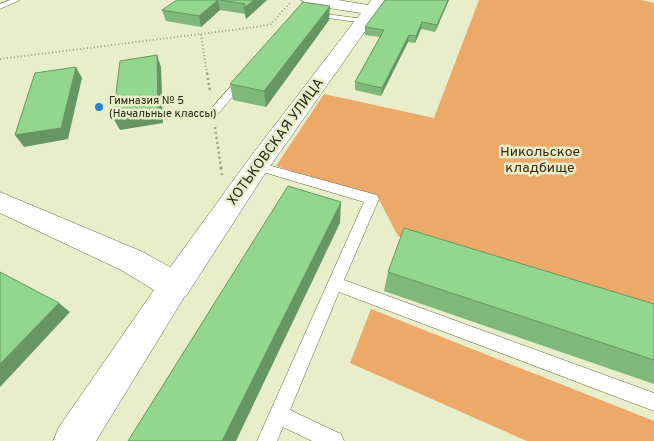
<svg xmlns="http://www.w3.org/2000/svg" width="654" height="441" viewBox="0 0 654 441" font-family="Overpass,sans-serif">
<rect width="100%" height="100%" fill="#e7eec9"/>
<g fill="#eda968">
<polygon points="479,0 641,0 654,3 654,316 398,236 378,198 276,166 324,94 434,118"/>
<polygon points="371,309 654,421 654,441 527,441 350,363"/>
</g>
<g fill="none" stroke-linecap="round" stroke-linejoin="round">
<g stroke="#636948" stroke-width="1">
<g id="lane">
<polygon points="10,0 20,0 0,9 0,4"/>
<polygon points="310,12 364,19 368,21 364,23 313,16 310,16"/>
<polygon points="241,75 249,77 217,115 209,115 209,111"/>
<polygon points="257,162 377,195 379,199 344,280 654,393 654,411 339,292 290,410 341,434 344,441 312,441 283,427 277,441 257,441 364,202 253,169 251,166 253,163"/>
</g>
</g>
<g stroke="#636948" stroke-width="1">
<polygon id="street" points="301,0 338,0 368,5 371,0 387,0 266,172 186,296 175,300 164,296 159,286 164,276 248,160 361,13 309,5"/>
</g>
<g stroke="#636948" stroke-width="1">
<polygon id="secondary" points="0,192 143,252 186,276 191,286 96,441 53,441 59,427 154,290 121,270 0,213"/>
</g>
<g stroke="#9a9f83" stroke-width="2" stroke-dasharray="1 2.5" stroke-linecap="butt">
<polyline points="201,34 270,25 290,3"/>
<polyline points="0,59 201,34 207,74"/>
</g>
<g stroke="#9a9f83" stroke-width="2.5" stroke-dasharray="2 3" stroke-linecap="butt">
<polyline points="207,73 210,91"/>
<polyline points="215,127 221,168"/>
</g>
<polyline stroke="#9a9f83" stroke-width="3" stroke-dasharray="2.5 4" stroke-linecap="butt" points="221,167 222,175"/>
<use href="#lane" fill="#fff" fill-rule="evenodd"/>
<use href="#street" fill="#fff" fill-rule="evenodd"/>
<use href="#secondary" fill="#fff" fill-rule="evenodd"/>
</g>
<g fill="#7eb87a">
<polygon points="177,0 267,0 246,19 245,14 220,10 201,27 166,21 162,10"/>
<polygon points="449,0 435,32 421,29 415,43 408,42 381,96 355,90 355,82 380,37 365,35 365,27"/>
<polygon points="329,20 266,107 233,100 230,84"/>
<polygon points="388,272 654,304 654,384 384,291"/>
</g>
<g fill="#679663">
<polygon points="218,0 220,10 201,27 199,16"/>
<polygon points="254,0 267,0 246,19 244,8"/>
<polygon points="448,0 449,0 435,32 437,25"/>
<polygon points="330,6 329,20 266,107 264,91"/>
<polygon points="422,22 421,29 415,43 416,36"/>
<polygon points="409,35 408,42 381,96 382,88"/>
<polygon points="157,55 161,67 163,123 120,130 113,118"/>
<polygon points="76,67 82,78 68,139 24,147 15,135"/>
<polygon points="341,202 340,223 236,441 222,441"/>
<polygon points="59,303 70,312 0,387 0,364"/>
</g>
<g fill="#93d68e" stroke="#679663">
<polygon points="177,0 218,0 199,16 162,10"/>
<polygon points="220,0 254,0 244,8 245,4"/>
<polygon points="385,0 448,0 437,25 422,22 416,36 409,35 382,88 355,82 384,30 365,27"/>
<polygon points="303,2 330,6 264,91 230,84"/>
<polygon points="157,55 158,111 113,118 120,61"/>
<polygon points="76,67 61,128 15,135 35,73"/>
<polygon points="288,186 341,202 222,441 128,441"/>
<polygon points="404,228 654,304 654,360 388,272"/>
<polygon points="0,272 59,303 0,364"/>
</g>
<circle fill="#2383cf" stroke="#e7eec9" stroke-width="2" cx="99" cy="107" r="5"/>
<g text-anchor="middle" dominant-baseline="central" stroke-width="5" stroke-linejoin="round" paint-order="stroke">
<g font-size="11" fill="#232517" stroke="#e7eec9" text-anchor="start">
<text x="109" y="101">Гимназия № 5<tspan x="109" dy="13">(Начальные классы)</tspan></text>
</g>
<g font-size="14" fill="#232517" stroke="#e7eec9">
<text transform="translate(276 142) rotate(-54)">ХОТЬКОВСКАЯ УЛИЦА</text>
</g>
<g font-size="14" fill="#442809" stroke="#e7eec9">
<text x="540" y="152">Никольское<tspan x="540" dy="16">кладбище</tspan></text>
</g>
</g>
</svg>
